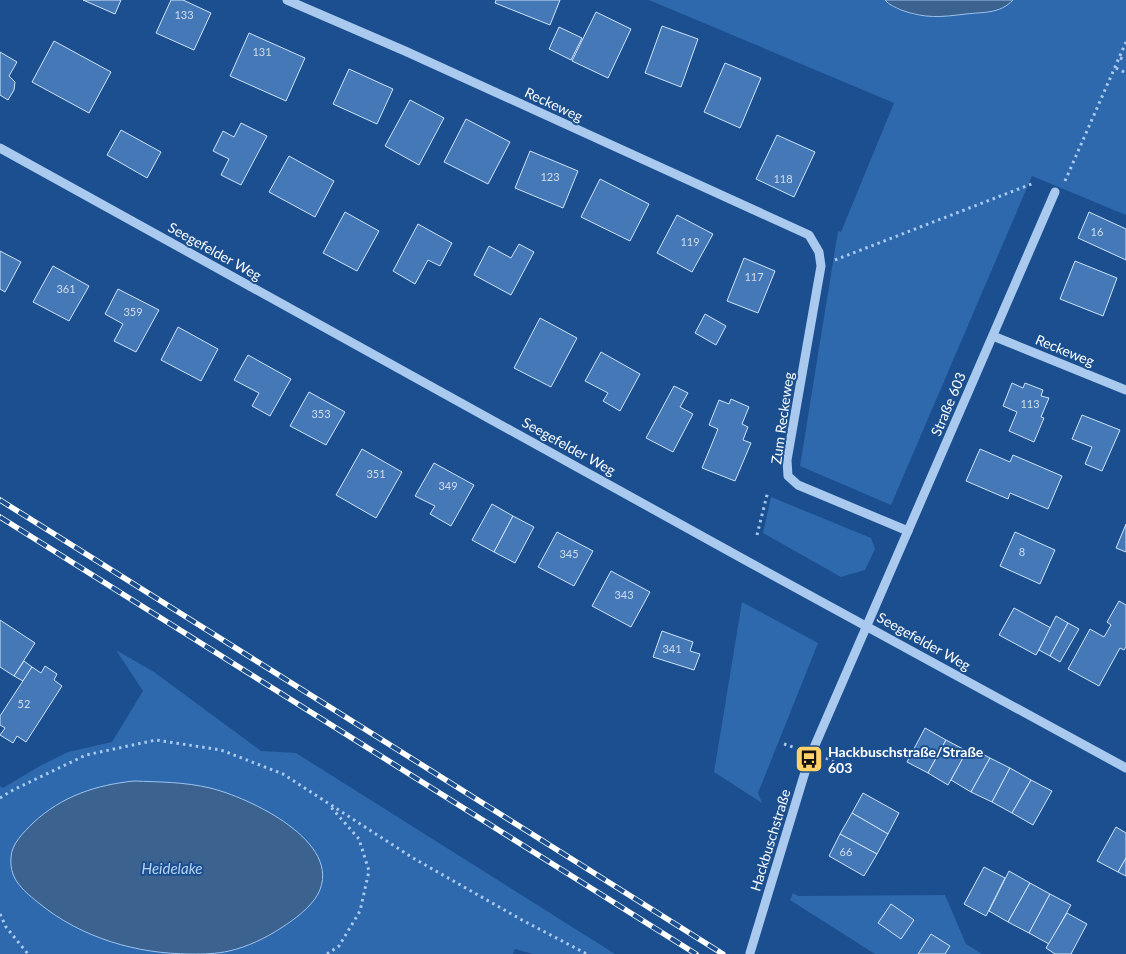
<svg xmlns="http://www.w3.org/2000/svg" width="1126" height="954" viewBox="0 0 1126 954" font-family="Lato,sans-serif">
<rect width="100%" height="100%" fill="#1b4f8f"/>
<g fill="#2e69ad">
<polygon points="649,0 885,0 893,7 914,15 937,17 1002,8 1013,0 1126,0 1126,215 1032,176 891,505 800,466 838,231 841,232 894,103"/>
<polygon points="771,497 871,538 875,549 865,570 841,577 763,533"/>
<polygon points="742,602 818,643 758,793 762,803 714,772"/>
<polygon points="116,650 154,672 261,751 296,753 615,954 533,954 515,949 513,954 0,954 0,786 3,788 40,766 68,752 112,742 143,691"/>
<polygon points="793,893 798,896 945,895 966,944 982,954 875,954 790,900"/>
</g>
<g fill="#3c6290" stroke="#9cc4f0">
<path d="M885 0H1013C1000 14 983 12 966 14 941 17 926 19 901 10 895 7 889 5 885 0Z"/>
<path d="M134 781C160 782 185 782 210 788 248 797 345 842 318 894 310 908 295 919 281 928 266 938 247 947 229 951 216 954 204 954 191 954 137 954 82 938 40 904 25 892 9 880 11 858 11 844 24 832 33 823 62 796 96 785 134 781Z"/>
</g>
<g fill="#4478b7" stroke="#cfe3fa">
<polygon points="83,0 121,0 115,14"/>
<polygon points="171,0 183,0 211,13 194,50 156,33"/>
<polygon points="496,0 560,0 550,25 495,3"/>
<polygon points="596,12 631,29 608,78 572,61"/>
<polygon points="662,26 698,39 681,87 645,73"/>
<polygon points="559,27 582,38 571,60 549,49"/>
<polygon points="249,33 305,58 286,101 230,76"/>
<polygon points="54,41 111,72 89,113 32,82"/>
<polygon points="0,52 17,62 9,76 15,82 14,90 8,100 0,95"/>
<polygon points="725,63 761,78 740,128 704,112"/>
<polygon points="349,69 393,89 377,124 333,104"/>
<polygon points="410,100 444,118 419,165 385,146"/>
<polygon points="466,119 510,142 488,184 444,162"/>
<polygon points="241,123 267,136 241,185 221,175 229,159 213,151 223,131 234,137"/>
<polygon points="121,130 161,152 147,178 107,155"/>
<polygon points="777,135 815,152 794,197 756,179"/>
<polygon points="530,151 578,171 563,208 515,188"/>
<polygon points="289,156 334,181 315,217 269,192"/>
<polygon points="600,179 649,204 630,241 581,217"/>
<polygon points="345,212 379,231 357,271 323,253"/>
<polygon points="1089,212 1126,229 1126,260 1078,238"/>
<polygon points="677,215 713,234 692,272 657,253"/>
<polygon points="418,224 452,243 440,266 428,260 415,284 393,271"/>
<polygon points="519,244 534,252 511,295 474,275 489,246 511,258"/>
<polygon points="0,251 21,262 5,292 0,289"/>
<polygon points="744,258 775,271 758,313 727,301"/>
<polygon points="1075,261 1117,278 1103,316 1060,299"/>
<polygon points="53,266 89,286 69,321 33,302"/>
<polygon points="118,289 159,310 136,352 114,341 123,324 105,314"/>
<polygon points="705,314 726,326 716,345 695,333"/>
<polygon points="540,318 577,338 551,387 514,368"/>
<polygon points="178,327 218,349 201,381 161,360"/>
<polygon points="601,352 640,374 620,411 603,401 608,393 585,381"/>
<polygon points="248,355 291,379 270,416 252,406 259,393 234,380"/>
<polygon points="1012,383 1023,388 1025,383 1043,390 1041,396 1049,398 1041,417 1044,418 1034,442 1009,431 1017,412 1003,406"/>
<polygon points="674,386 688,393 680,407 693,414 673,452 646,438"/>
<polygon points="309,392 345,412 326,445 290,426"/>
<polygon points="731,399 749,407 742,424 748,427 743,440 751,443 735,481 702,468 718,429 709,425 719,400 729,404"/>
<polygon points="1082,415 1120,430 1102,471 1085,464 1092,447 1072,439"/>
<polygon points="362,449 402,472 376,518 336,495"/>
<polygon points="980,449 1010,462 1013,455 1062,476 1048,509 1010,493 1008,499 966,481"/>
<polygon points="434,463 474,485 451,526 430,514 435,506 415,496"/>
<polygon points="492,504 513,516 494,552 472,540"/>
<polygon points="513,516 534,527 515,563 494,552"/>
<polygon points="1126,524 1126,552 1116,548"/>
<polygon points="557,532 593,551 574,586 538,567"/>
<polygon points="1015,532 1055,550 1040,584 1000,566"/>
<polygon points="611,571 650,592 631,627 592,606"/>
<polygon points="1119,601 1126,605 1126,647 1124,650 1120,648 1099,686 1068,669 1090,629 1104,637 1111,625 1107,622"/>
<polygon points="1014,608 1051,628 1036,655 999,635"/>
<polygon points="1056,616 1068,623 1050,656 1039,650"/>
<polygon points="0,620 35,643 14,676 0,667"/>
<polygon points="1068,623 1079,629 1060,662 1050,656"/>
<polygon points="662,631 693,642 690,651 700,654 694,670 653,657"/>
<polygon points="24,661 32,667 23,681 14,676"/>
<polygon points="45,666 57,674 54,680 62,686 26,742 17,736 13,743 0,735 5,728 0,725 0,716 32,667 41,673"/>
<polygon points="925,728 946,740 928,773 907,762"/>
<polygon points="946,740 967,751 948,785 928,773"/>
<polygon points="969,747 990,758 971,792 951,780"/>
<polygon points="990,758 1010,768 992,802 971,792"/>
<polygon points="1010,768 1031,780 1012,813 992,802"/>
<polygon points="1031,780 1052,791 1033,825 1012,813"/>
<polygon points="863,793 899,813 888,834 852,813"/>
<polygon points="852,813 888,834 877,854 840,834"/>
<polygon points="1116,827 1126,833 1126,858 1118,872 1097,861"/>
<polygon points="840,834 877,854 864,876 829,856"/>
<polygon points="1126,858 1126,876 1118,872"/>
<polygon points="984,867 1005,878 986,916 964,904"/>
<polygon points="1009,871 1030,883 1008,922 989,911"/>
<polygon points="1030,883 1050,894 1029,933 1008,922"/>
<polygon points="1050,894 1071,905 1049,944 1029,933"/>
<polygon points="891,904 914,920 901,939 878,923"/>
<polygon points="1067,913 1087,924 1071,954 1055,954 1046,948"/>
<polygon points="931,934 950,946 945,954 918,954"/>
</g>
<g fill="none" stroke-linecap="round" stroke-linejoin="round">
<g stroke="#a9c9ee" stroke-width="3" stroke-dasharray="2.5 4" stroke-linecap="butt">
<polyline points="1120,58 1126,60"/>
<polyline points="1116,68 1126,73"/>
<polyline points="1065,181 1126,42"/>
<polyline points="835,260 1034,183"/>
<polyline points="757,535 768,491"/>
<polyline points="784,744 796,748"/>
<polyline points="826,758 837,764"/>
<polyline points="0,798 13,790 86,755 156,740 221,750 283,774 413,858 522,920 587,954"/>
<polyline points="0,914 6,927 28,954"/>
<polyline points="327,954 339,946 360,911 369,871 359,839 330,806"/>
</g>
<g stroke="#a9c9ee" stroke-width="9">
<polyline points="287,0 405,51 809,235 819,252 821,266 787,460 788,476 798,485 908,531"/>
<polyline points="0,148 745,560 1126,768"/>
<polyline points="993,336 1126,390"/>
<polyline points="750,953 809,759 1055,192"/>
</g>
<g stroke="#fff" stroke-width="5.5">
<g id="rail">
<polyline points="0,500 723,954"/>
<polyline points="0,517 696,954"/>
</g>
</g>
<use href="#rail" stroke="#1b4f8f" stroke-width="4" stroke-dasharray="11" stroke-linecap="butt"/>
</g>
<defs>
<g id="bus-square" transform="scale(1.4375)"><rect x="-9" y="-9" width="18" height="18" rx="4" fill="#ffd166" stroke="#1b4f8f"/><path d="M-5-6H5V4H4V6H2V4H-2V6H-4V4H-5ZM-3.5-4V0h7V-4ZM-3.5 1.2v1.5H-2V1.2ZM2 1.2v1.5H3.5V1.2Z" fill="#111"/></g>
</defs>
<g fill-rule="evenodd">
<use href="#bus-square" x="809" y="759"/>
</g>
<g text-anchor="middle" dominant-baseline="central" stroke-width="4" stroke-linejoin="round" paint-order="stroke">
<g font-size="11" fill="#d0dded">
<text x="184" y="14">133</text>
<text x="262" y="51">131</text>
<text x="550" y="176">123</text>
<text x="783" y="178">118</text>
<text x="1097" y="231">16</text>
<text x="690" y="241">119</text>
<text x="754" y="276">117</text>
<text x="66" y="288">361</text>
<text x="133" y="311">359</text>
<text x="1030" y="403">113</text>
<text x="321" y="413">353</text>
<text x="376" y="473">351</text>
<text x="448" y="485">349</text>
<text x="1022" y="551">8</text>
<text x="569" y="553">345</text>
<text x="624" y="594">343</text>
<text x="672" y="648">341</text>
<text x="24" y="703">52</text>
<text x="846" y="851">66</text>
</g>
<g font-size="14" fill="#fff" stroke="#1b4f8f">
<text transform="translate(554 104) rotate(25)">Reckeweg</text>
<text transform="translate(215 251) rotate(29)">Seegefelder Weg</text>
<text transform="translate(1065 350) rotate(22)">Reckeweg</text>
<text transform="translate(948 404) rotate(-67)">Straße 603</text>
<text transform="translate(782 418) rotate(-82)">Zum Reckeweg</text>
<text transform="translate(569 446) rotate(29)">Seegefelder Weg</text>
<text transform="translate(924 641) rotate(29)">Seegefelder Weg</text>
<text transform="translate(770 840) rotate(-73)">Hackbuschstraße</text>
</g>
<g font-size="14" font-weight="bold" fill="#fff" stroke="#1b4f8f" text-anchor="start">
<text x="828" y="751">Hackbuschstraße/Straße<tspan x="828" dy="16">603</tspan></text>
</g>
<g font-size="15" font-style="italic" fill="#b5d3f5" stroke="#1b4f8f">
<text x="172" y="868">Heidelake</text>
</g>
</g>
</svg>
